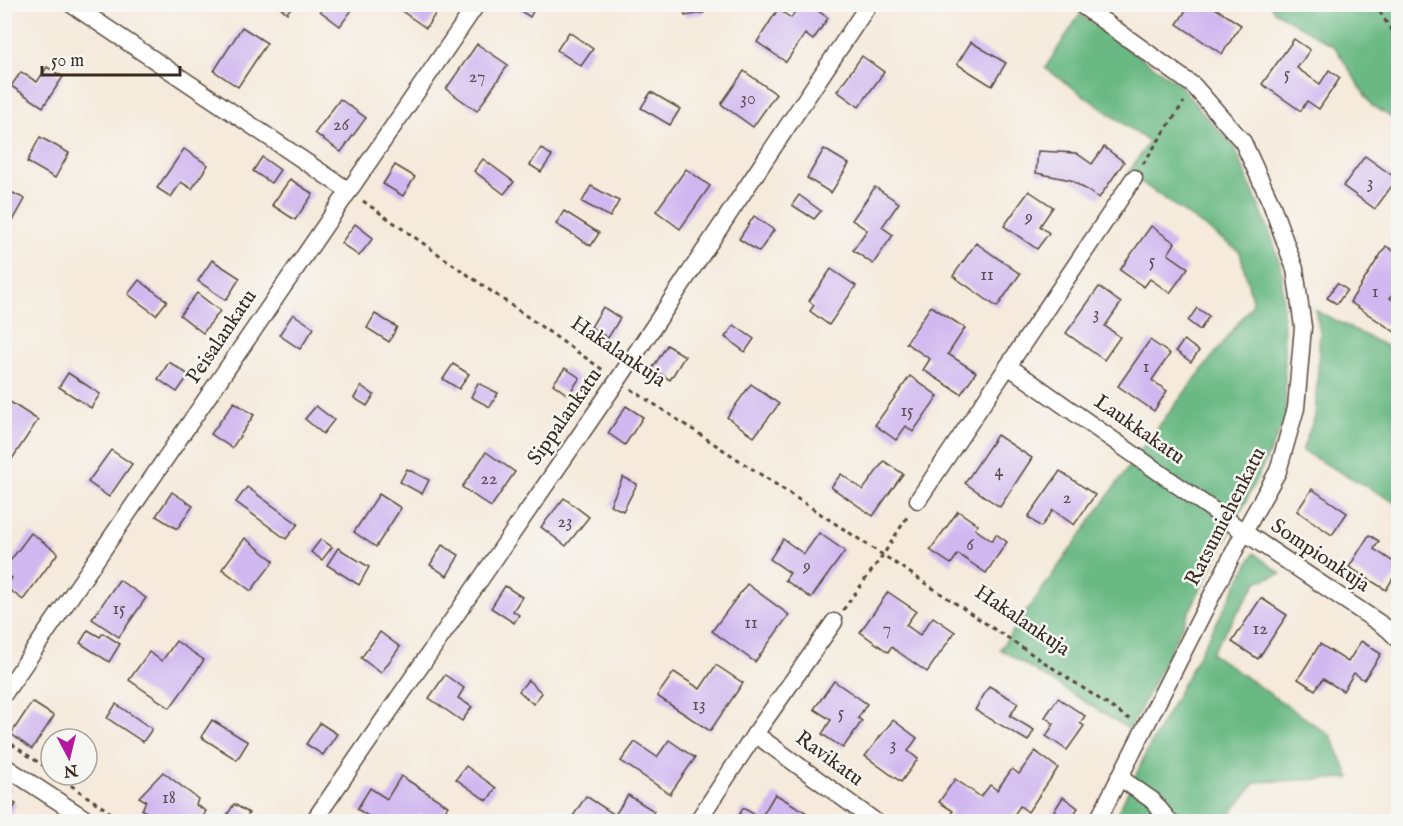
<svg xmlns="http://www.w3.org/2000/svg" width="1403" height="826" viewBox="0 0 1403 826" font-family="'IM FELL English',serif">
<rect width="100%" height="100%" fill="#f6f6f2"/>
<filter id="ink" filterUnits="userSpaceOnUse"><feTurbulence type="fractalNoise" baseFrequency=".0167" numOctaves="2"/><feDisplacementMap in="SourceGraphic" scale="12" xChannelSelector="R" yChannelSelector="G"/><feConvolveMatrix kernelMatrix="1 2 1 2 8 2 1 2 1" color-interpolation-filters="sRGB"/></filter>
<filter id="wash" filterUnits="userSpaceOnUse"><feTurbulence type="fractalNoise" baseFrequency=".008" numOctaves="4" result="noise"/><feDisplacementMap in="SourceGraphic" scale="24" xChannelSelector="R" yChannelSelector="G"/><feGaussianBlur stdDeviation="1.35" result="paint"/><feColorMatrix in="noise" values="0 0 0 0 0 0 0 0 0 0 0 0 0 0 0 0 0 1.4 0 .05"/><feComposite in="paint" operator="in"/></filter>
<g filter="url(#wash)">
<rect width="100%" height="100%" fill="#f5eadb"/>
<g fill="#6ab984" stroke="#527251" stroke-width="1.5">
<polygon points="1270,5 1398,5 1398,121 1372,106 1335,47 1274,11"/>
<polygon points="1080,14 1180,85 1207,118 1234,146 1272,238 1282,271 1286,418 1243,507 1213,564 1130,730 1000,649 1145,444 1253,304 1240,252 1128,173 1149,142 1045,68"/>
<polygon points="1315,310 1398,352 1398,504 1302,451 1315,416 1320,332"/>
<polygon points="1254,553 1281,574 1258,581 1211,653 1331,736 1350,778 1256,782 1225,821 1112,822 1123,802 1148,749"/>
</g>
<g id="blocks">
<g fill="#d0b7f0">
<polygon points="276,4 294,4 287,13"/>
<polygon points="324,4 344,4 352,10 340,26 320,11"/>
<polygon points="398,4 442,4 426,28 396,7"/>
<polygon points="510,4 537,4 530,17"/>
<polygon points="683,4 702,4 704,13 685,16"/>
<polygon points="800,4 808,4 828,18 813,40 805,34 786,62 757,42 778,9 791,18"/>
<polygon points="1190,4 1209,4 1241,25 1222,54 1177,24"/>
<polygon points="242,27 267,43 238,87 214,71"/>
<polygon points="569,32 593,49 581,66 557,50"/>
<polygon points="1294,39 1310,50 1297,68 1320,84 1329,70 1340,78 1319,109 1307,101 1301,111 1262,84"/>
<polygon points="971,42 1006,63 992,86 957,64"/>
<polygon points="477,44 508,65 477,111 446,89"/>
<polygon points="862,56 884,72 859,107 837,91"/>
<polygon points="47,67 63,77 43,107 11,86 21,72 37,82"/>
<polygon points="744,71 776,94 753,127 721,104"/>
<polygon points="651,92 680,109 670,125 641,108"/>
<polygon points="340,99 366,118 341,152 315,133"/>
<polygon points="40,137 69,153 55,178 27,162"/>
<polygon points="1104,147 1124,162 1099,198 1071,180 1036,173 1038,151 1076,153 1092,164"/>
<polygon points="541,148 552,156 541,172 530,165"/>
<polygon points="184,149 208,165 192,189 181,182 171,197 157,188"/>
<polygon points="824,149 849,164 831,193 807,178"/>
<polygon points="1365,156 1397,179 1375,209 1343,186"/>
<polygon points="262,157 280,170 271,183 253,171"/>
<polygon points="483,159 514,182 504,194 474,171"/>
<polygon points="395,165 415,177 403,196 383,184"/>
<polygon points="686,169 710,186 680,229 656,211"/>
<polygon points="290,179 313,194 295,220 272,205"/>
<polygon points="591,186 619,201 610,217 582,202"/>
<polygon points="875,187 899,203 882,227 893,235 873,264 853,250 867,230 852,220"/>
<polygon points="5,189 25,199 14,219 4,213"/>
<polygon points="1029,191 1053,207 1040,226 1049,233 1037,249 1004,226"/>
<polygon points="799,195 821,211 814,219 792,205"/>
<polygon points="564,211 599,233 591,246 556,224"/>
<polygon points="754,216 774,230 759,252 739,239"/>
<polygon points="355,224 373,238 359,256 341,243"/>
<polygon points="1151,226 1175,243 1168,254 1188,268 1170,293 1150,279 1144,287 1120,270"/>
<polygon points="976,243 1020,274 997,307 953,276"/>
<polygon points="1386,246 1398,254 1398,286 1390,298 1398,303 1398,334 1350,302"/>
<polygon points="212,260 240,278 226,300 198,281"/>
<polygon points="831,269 856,286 829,325 810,311 814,305 809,301"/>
<polygon points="139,280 167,301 156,315 128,294"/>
<polygon points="1337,283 1347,290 1337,304 1327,298"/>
<polygon points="1099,287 1121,303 1105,326 1120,337 1104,360 1066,333"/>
<polygon points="197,293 220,311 203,333 180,315"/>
<polygon points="931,306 965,328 948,354 976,372 961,394 923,370 930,359 906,343"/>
<polygon points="603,307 620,318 608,338 591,327"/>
<polygon points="1197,308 1209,316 1200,330 1188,321"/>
<polygon points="293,314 314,328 300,349 279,335"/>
<polygon points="375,314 397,327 389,342 367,328"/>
<polygon points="734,325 754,339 745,352 725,337"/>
<polygon points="1150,340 1170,354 1152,380 1167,391 1154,411 1118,386"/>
<polygon points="1184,340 1199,351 1191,362 1176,351"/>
<polygon points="667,345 685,356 670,380 652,369"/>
<polygon points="169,362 189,375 177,392 158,379"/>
<polygon points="453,364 469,374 459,389 443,379"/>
<polygon points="565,368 580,378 568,395 553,384"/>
<polygon points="68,373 100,394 91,408 59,387"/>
<polygon points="910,376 938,396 913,432 906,426 896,440 875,425"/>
<polygon points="478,383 498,393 490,407 471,397"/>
<polygon points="751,384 779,404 754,437 727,417"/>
<polygon points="361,386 374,395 367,406 354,398"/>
<polygon points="4,398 38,420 4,471"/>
<polygon points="234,402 254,415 232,448 211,434"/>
<polygon points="316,406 334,420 323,434 305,419"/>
<polygon points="626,406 643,417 625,445 608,433"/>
<polygon points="997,435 1032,458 1000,507 965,483"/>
<polygon points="111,450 132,464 109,497 88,482"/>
<polygon points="486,452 515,472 491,507 462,487"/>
<polygon points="884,461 903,474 873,516 831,487 841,474 863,490"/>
<polygon points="407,469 429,480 422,494 400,482"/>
<polygon points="1060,471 1095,495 1074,525 1053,510 1041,527 1028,517"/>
<polygon points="623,477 637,484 623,511 610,505"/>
<polygon points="247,487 298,524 286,539 236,502"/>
<polygon points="1312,489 1347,513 1332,535 1297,511"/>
<polygon points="172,492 193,506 177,529 156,516"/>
<polygon points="379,494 401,508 376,547 354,532"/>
<polygon points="564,498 589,517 566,546 541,527"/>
<polygon points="958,511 978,525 975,529 992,541 996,534 1007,542 986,573 958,554 951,564 930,550"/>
<polygon points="31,533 58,553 23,600 6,587 12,578 4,572 4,569"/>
<polygon points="819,533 845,551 811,598 785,580 790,573 770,559 783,539 804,554"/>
<polygon points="1369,535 1379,541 1374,549 1398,565 1398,570 1386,590 1349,567"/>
<polygon points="245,538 274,561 251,591 222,569"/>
<polygon points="321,539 332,547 322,560 311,552"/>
<polygon points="442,545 459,555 447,576 430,565"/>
<polygon points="338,548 369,567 359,585 327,565"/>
<polygon points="119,580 146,598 119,637 92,619"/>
<polygon points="747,584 789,615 755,662 712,631"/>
<polygon points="505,586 522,597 513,611 519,615 514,623 491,608"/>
<polygon points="888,592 916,611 906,625 920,635 933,617 955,632 927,672 891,647 888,652 860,632"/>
<polygon points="1261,598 1287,615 1258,659 1232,642"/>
<polygon points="88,630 100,637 103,633 120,644 109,662 80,643"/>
<polygon points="380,632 400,647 381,673 361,658"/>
<polygon points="176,641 204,660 170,708 129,680 149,652 162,661"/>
<polygon points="1361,641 1381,654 1364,680 1354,673 1343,691 1323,679 1315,690 1298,679 1320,644 1348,662"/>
<polygon points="716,665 743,683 710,731 657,696 674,672 700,689"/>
<polygon points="445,675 464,688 458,698 472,707 462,721 429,698"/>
<polygon points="528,680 542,693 533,704 519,691"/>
<polygon points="834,681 867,704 858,718 862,721 843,748 822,734 831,720 814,709"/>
<polygon points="989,686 1018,703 1010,716 1034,730 1028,741 975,710"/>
<polygon points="1058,698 1085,716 1080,723 1084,726 1067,750 1046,736 1054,724 1045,717"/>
<polygon points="32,702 54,716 32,749 11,734"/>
<polygon points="116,704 152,729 143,742 107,718"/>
<polygon points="212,720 248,742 237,760 201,737"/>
<polygon points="893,720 917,738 908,751 918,759 901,782 865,756"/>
<polygon points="320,723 337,734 323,755 306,744"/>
<polygon points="669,740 695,758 670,794 621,761 635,742 657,757"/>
<polygon points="1035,751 1058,768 1028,812 1020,806 1009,822 954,822 948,818 953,811 939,802 955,779 981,797 990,785 997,790 1012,769 1019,774"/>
<polygon points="466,766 496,788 487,801 456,779"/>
<polygon points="163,772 198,799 196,805 206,811 200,822 167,822 142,810 146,801 139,797"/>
<polygon points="401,776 448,806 438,822 430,822 418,814 414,822 372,822 374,820 357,809 370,788 387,799"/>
<polygon points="4,785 11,789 5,798 16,804 5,822"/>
<polygon points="775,794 807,813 802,822 736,821 743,808 761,818"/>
<polygon points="628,795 654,811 648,822 581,822 573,816 586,796 615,815"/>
<polygon points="1063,797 1078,808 1069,822 1047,822"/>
<polygon points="234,804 249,813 244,822 234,822 226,817"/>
</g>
</g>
</g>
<g filter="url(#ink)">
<use href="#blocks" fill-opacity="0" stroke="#57473a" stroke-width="1.5"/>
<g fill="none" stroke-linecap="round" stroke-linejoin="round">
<g stroke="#57473a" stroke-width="19">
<g id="minor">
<polyline points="71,4 349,191"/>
<polyline points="1080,4 1194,86 1243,142 1271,203 1295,269 1303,327 1296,408 1278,471 1244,532 1097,822"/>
<polyline points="1008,366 1134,178"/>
<polyline points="918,500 1008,366 1244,532 1388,629 1398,639"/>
<polyline points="4,694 477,4"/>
<polyline points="755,734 876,822"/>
<polyline points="4,766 90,822"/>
<polyline points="1119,777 1152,800 1170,822"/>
<polyline points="313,822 618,380 869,4"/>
<polyline points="697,822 755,734 834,622"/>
</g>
</g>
<g stroke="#57473a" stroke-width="3" stroke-dasharray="4.5 4.5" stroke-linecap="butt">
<polyline points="1375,4 1398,41"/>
<polyline points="4,14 10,4"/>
<polyline points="1143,164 1184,102"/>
<polyline points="363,201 603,370"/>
<polyline points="631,389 883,555 1131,720"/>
<polyline points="843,610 883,555 909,514"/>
<polyline points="4,739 51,771"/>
<polyline points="56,775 124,822"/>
</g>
<use href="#minor" stroke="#fff" stroke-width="16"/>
</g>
</g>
<g text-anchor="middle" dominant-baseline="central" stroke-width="5" stroke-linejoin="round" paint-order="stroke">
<g font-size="18" fill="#604d52">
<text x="1287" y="74">5</text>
<text x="477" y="77">27</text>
<text x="748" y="99">30</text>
<text x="341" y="125">26</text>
<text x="1370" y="183">3</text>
<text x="1029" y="217">9</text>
<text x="1152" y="261">5</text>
<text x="987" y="275">11</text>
<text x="1375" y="292">1</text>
<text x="1096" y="314">3</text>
<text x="1146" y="367">1</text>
<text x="907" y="411">15</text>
<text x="999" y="471">4</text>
<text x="489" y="479">22</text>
<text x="1067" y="498">2</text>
<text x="565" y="522">23</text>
<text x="970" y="545">6</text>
<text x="807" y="566">9</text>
<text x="119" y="609">15</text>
<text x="751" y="623">11</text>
<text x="887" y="629">7</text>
<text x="1260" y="629">12</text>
<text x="699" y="705">13</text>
<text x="841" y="713">5</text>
<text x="893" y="745">3</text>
<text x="169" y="798">18</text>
</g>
<g font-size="21" fill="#3b2a1e" stroke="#f6f6f2">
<text transform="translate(222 337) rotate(-56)">Peisalankatu</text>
<text transform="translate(618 352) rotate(34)">Hakalankuja</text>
<text transform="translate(565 417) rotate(-55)">Sippalankatu</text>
<text transform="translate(1139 430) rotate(35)">Laukkakatu</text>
<text transform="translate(1226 517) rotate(-63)">Ratsumiehenkatu</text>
<text transform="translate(1320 556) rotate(34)">Sompionkuja</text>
<text transform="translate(1022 621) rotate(34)">Hakalankuja</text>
<text transform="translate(829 759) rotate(36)">Ravikatu</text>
</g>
</g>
<rect width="1403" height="826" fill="none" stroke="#f6f6f2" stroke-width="24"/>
<g transform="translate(69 757) rotate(173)"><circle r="28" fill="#f6f6f2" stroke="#aba49d" stroke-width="1.5"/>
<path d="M0-4.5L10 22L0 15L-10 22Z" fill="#b5179e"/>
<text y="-9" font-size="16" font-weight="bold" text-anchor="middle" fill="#3b2a1e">N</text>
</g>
<path d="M42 66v9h138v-9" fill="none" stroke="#3b2a1e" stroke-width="3"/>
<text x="51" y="66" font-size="18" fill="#3b2a1e" stroke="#f6f6f2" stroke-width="4.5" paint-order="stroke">50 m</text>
</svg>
